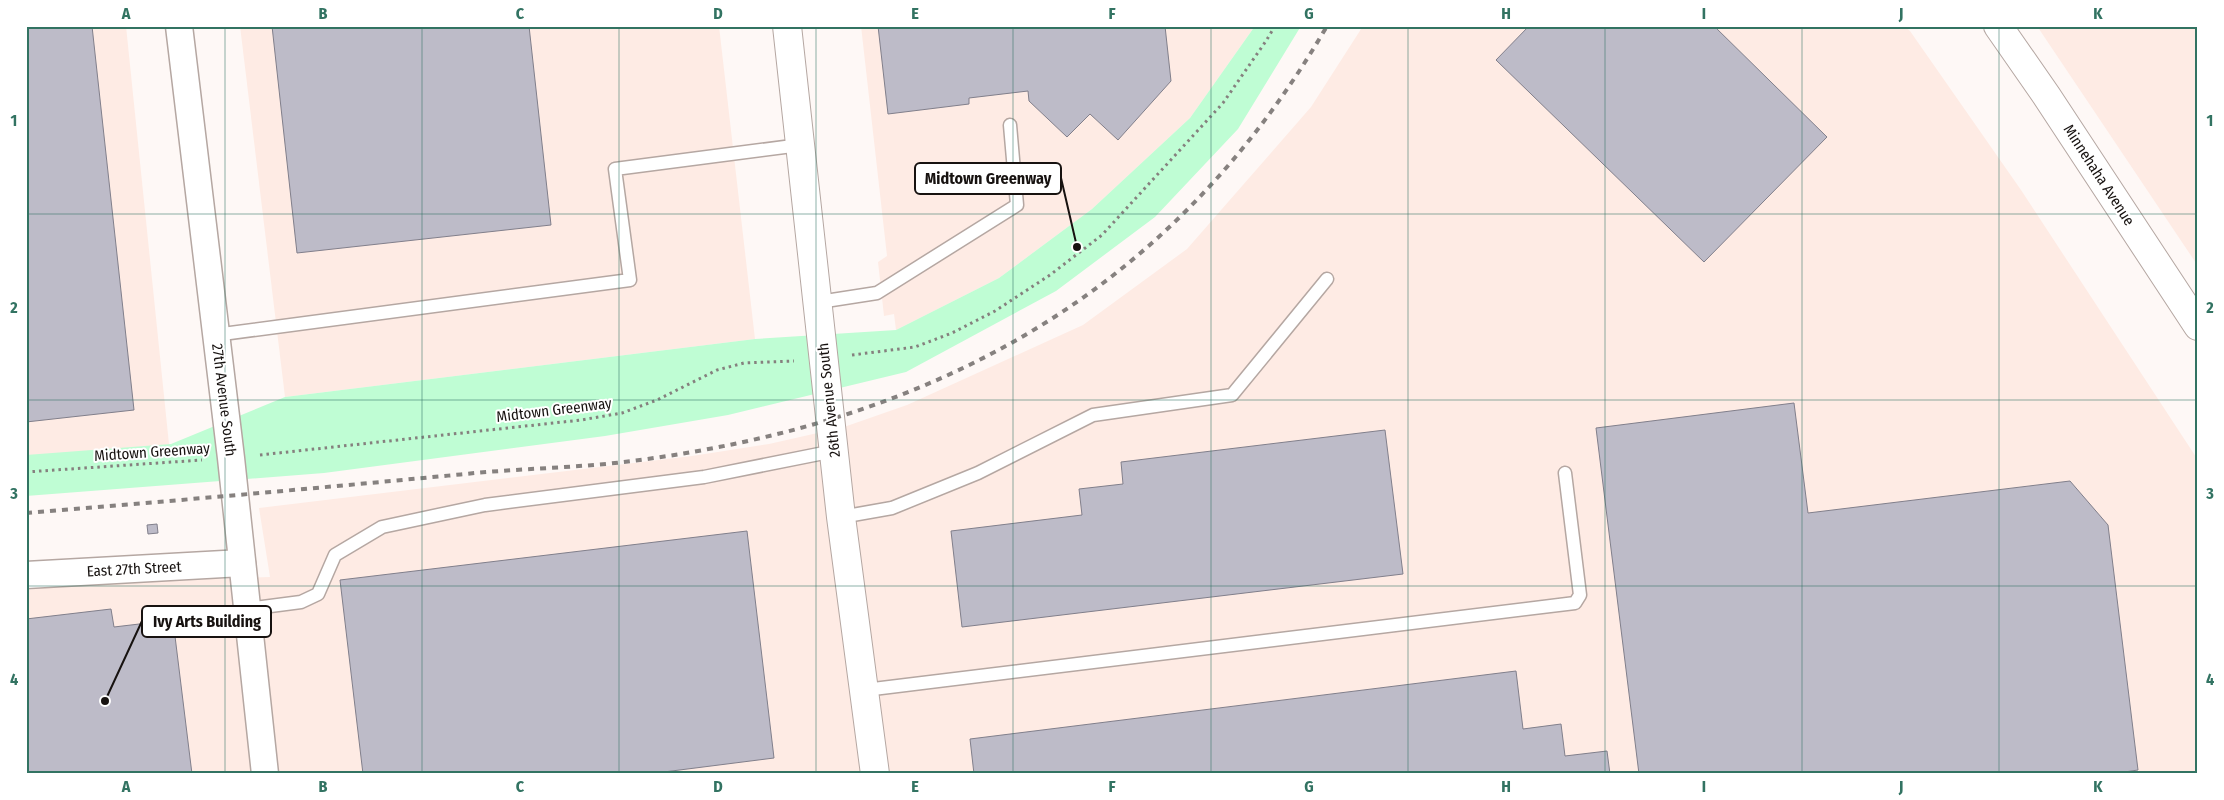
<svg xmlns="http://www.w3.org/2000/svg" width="2224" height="800" viewBox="0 0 2224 800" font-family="'Fira Sans Condensed',sans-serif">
<rect width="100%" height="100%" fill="#fef8f6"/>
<g fill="#feebe4">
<polygon points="26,26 126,26 170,454 26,464"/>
<polygon points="240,26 719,26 755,339 285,397"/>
<polygon points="861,26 1255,26 1190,118 1092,209 999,278 896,330 894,314 884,316 878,262 887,256"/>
<polygon points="1363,26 1904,26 1910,31 2021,190 2198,460 2198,774 26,774 26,590 84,583 270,577 259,508 692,456 769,444 844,427 907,405 1083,325 1187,249 1311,107"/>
<polygon points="2037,26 2198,26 2198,266"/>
</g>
<polygon fill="#bffdd4" points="1255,26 1301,26 1238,129 1155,217 1056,291 906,372 728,415 605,436 324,473 26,496 26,455 171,444 285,397 755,339 896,330 999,278 1092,209 1190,118"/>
<g fill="#bdbbc8" stroke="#817f8b">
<polygon points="26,26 92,26 134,410 26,422"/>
<polygon points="272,26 529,26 551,225 297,253"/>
<polygon points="878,26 1165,26 1171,81 1118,140 1090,114 1067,137 1029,101 1028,91 969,98 969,104 888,114"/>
<polygon points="1529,26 1714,26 1827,137 1704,262 1496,60"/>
<polygon points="1794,403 1808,513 2070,481 2108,525 2138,770 2111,774 1639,774 1596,428"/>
<polygon points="1385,430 1403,574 962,627 951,531 1082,515 1079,489 1123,484 1121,462"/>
<polygon points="157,524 158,533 148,534 147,525"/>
<polygon points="747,531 774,758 648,774 363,774 340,580"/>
<polygon points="111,609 114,627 173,620 192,774 26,774 26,619"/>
<polygon points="1516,671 1523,729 1561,724 1565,756 1607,751 1610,774 974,774 970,739"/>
</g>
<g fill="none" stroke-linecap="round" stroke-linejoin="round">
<g stroke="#b5a7a2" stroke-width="15">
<g id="service">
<polyline points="819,302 877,293 1017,205 1010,125"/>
<polyline points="215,335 630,280 615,169 800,145"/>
<polyline points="841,517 892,508 978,473 1093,415 1232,395 1327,279"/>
<polyline points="247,609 301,602 318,594 335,555 382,527 485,505 704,477 834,451"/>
<polyline points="865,690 1575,603 1580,595 1565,473"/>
</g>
</g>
<g stroke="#b5a7a2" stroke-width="29">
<g id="minor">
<polyline points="179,26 231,458 265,774"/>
<polyline points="26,575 242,563"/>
</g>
</g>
<g stroke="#b5a7a2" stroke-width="30">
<polyline id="tertiary" points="787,26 841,517 875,774"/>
</g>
<g stroke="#b5a7a2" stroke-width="30">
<polyline id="secondary" points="1998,26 2046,95 2198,326"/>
</g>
<g stroke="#85807e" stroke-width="3" stroke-dasharray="2.5 4" stroke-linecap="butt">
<polyline points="852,355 915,347 952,333 995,311 1050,275 1102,235 1223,103 1266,41 1275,26"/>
<polyline points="260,455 581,420 622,413 657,400 717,370 744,363 794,361"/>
<polyline points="26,472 202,460"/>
</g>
<use href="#service" stroke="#fff" stroke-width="12"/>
<use href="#minor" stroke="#fff" stroke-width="26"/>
<use href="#tertiary" stroke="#fff" stroke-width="28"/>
<use href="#secondary" stroke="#fff" stroke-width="28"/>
<path stroke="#86817f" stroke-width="4" stroke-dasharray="6 6" stroke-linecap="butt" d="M26 513C173 501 319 488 465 474 523 468 583 468 640 460 939 420 1173 291 1327 26"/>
</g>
<path fill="none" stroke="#327362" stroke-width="1" stroke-opacity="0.55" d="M225 26V774M422 26V774M619 26V774M816 26V774M1013 26V774M1211 26V774M1408 26V774M1605 26V774M1802 26V774M1999 26V774M26 214H2198M26 400H2198M26 586H2198"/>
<g text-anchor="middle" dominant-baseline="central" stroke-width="4" stroke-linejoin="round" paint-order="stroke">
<g font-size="15" fill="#171210" stroke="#fff">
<text transform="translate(2099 175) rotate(57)">Minnehaha Avenue</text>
<text transform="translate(224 400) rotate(83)">27th Avenue South</text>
<text transform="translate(829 400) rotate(-96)">26th Avenue South</text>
<text transform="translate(554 410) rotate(-7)">Midtown Greenway</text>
<text transform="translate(152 452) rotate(-4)">Midtown Greenway</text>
<text transform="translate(134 569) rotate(-3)">East 27th Street</text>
</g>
</g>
<path fill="none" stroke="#171210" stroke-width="2" d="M1077 247L1061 178M105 701L142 621"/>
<g fill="#171210" stroke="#fff" stroke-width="2">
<circle cx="1077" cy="247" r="5"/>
<circle cx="105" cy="701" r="5"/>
</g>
<g fill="#fff" stroke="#171210" stroke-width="2">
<rect x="915" y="163" width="146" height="31" rx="5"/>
<rect x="142" y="606" width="129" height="31" rx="5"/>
</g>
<g font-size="16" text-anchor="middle" font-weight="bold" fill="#171210">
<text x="988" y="184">Midtown Greenway</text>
<text x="207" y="627">Ivy Arts Building</text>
</g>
<rect width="2224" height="800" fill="none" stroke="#ffffff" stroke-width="55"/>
<rect x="28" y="28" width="2168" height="744" fill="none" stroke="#327362" stroke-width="2"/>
<g font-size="16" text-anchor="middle" font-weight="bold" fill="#327362">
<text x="126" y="19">A</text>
<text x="323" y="19">B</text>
<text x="520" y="19">C</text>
<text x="718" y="19">D</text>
<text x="915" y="19">E</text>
<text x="1112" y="19">F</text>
<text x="1309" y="19">G</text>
<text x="1506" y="19">H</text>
<text x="1704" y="19">I</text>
<text x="1901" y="19">J</text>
<text x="2098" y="19">K</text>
<text x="14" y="126">1</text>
<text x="2210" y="126">1</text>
<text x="14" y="313">2</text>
<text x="2210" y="313">2</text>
<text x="14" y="499">3</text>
<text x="2210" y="499">3</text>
<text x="14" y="685">4</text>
<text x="2210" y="685">4</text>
<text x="126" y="792">A</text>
<text x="323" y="792">B</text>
<text x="520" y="792">C</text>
<text x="718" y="792">D</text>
<text x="915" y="792">E</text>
<text x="1112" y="792">F</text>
<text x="1309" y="792">G</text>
<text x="1506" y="792">H</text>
<text x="1704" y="792">I</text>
<text x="1901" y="792">J</text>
<text x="2098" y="792">K</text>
</g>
</svg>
